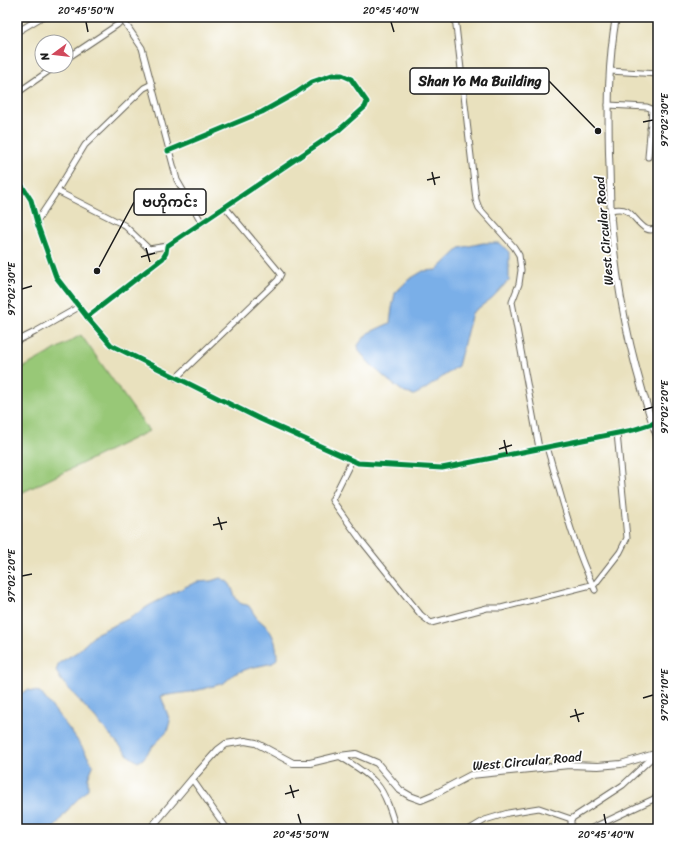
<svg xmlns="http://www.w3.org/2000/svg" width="675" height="846" viewBox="0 0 675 846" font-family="Sriracha,'Noto Sans Myanmar',sans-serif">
<rect width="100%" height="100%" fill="#fff"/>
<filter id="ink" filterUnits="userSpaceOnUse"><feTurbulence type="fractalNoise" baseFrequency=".025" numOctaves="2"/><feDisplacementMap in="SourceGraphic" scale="8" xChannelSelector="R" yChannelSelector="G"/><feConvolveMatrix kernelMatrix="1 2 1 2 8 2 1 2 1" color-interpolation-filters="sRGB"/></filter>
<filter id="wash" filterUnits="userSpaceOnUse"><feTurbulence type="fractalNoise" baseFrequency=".012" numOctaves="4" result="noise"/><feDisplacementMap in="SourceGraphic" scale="16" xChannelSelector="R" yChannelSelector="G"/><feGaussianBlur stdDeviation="0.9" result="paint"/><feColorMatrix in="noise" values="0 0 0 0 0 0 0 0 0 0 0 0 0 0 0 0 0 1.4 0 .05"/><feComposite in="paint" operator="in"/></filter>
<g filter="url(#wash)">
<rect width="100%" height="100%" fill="#e9e1be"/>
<polygon fill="#98c877" stroke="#5a724a" points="81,335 149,431 17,495 17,371"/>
<g fill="#7aafe8" stroke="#4b6682">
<polygon points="483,243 500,243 509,252 509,280 492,298 472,313 458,366 424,390 414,395 405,393 389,381 371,365 359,351 358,345 368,333 390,323 392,308 395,293 408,280 423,271 437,270 460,248"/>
<path d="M220 578C236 583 230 594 240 603 243 605 246 604 249 606 252 610 254 615 258 619 261 622 264 624 267 627 275 637 277 647 277 659L273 663 250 668 234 674 224 683 207 688 190 692 161 696 170 721 167 732 153 746 143 759 138 762 129 756 61 680 56 671 59 663 77 652 97 633 130 618 150 605 187 586 197 582 211 581Z"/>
<path d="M28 690 40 692C59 716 79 739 93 766L88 778V789L71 806 53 829H17V695Z"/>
</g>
</g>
<g filter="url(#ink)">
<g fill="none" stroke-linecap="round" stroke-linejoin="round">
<g stroke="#646155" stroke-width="7">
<g id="minor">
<polyline points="121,17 142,48 177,180 202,223"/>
<polyline points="455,17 476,200 479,208 514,247 519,255 521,270 519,284 512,302 539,448"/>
<polyline points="17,32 42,17"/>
<polyline points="66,59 117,25 125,17"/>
<polyline points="610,71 658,74"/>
<polyline points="17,93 56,66"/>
<polyline points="608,105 647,107 652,109 648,157"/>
<polyline points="650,128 658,130"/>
<polyline points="17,178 31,200 38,226 56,277 87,317 111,345 260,419 358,463 442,468 633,430 658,422"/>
<polyline points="57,191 124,225 149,249 167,246"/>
<path d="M611 210C616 209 622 208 627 211 636 216 646 239 658 226"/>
<polyline points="37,221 57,191 85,145 144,88 152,84"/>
<polyline points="87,317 163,258 166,253 167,246 339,130 365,107 367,102 351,79 342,75 332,75 312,82 296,93 262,112 168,151"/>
<polyline points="17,341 35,332 79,307"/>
<polyline points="176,378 278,280 281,274 225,207"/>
<path d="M547 447C561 495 573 545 595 590"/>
<polyline points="352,460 332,500 360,539 421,615 431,623 487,608 501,608 595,584 620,552 627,538 617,433"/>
<polyline points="656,753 658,767"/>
<path d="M339 756C352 764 366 772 376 783 386 794 392 815 396 829"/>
<polyline points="192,779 227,829"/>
<polyline points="470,829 485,820 508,813 539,808 571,819"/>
<polyline points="571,829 571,819 623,785 656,754"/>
<polyline points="590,829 658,797"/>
</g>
</g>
<g stroke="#646155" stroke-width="8">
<g id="tertiary">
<path d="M616 17C608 62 608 108 609 153 610 176 610 198 611 220 617 295 633 369 658 439"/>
<polyline points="150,829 192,779 218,750 226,744 245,741 256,743 293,763 310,763 339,756 356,754 377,763 400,790 410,796 421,800 433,795 471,775 569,765 598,766 621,764 658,753"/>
</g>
</g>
<use href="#minor" stroke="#fff" stroke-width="5"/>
<use href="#tertiary" stroke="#fff" stroke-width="6"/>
<g stroke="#fff" stroke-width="8">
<g id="cycleway">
<polyline points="17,178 31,200 38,226 56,277 87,317 111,345 260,419 358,463 442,468 633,430 658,422"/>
<polyline points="87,317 163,258 166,253 167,246 339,130 365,107 367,102 351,79 342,75 332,75 312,82 296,93 262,112 168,151"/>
</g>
</g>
<use href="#cycleway" stroke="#00873e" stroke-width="5"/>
</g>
</g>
<path fill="none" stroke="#1c1c1c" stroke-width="1.5" d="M86 22 88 32M391 22 394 32M643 122 653 120M432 172 435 185M427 180 440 177M146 248 150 262M141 257 155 253M22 289 32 286M643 410 653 407M504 440 507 454M499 449 512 445M218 517 222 530M213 525 227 522M22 576 32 574M643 698 653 695M575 709 579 722M570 717 584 713M290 785 294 798M285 794 299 790M298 814 301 824M604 814 606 824"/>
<g text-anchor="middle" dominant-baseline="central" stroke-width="3.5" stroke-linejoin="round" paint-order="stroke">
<g font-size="13" fill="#1c1c1c" stroke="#fff">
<text transform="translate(604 231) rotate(-95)">West Circular Road</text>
<text transform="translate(527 761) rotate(-5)">West Circular Road</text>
</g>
</g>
<path fill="none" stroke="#1c1c1c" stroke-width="1.5" d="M598 131L549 81M97 271L134 202"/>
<g fill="#1c1c1c" stroke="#fff" stroke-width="1.5">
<circle cx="598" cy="131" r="4"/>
<circle cx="97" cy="271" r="4"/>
</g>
<g fill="#fff" stroke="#1c1c1c" stroke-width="1.5">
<rect x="410" y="68" width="139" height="26" rx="4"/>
<rect x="134" y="189" width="72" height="26" rx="4"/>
</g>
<g font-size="14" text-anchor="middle" font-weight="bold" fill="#1c1c1c">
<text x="480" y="86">Shan Yo Ma Building</text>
<text x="170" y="207">ဗဟိုကင်း</text>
</g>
<rect width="675" height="846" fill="none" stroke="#fff" stroke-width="44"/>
<g transform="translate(54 54) rotate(255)"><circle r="19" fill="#ffffff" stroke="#a4a4a4"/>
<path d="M0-3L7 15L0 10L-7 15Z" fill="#d1495b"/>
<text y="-6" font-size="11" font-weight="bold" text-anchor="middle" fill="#1c1c1c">N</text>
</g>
<rect x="22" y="22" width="631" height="802" fill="none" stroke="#1c1c1c" stroke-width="1.5"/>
<g font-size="10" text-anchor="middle" fill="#1c1c1c">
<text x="86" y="14">20°45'50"N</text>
<text x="391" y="14">20°45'40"N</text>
<text transform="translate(664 120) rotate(-90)" y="4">97°02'30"E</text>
<text transform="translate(11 289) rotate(-90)" y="4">97°02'30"E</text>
<text transform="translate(664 407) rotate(-90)" y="4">97°02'20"E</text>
<text transform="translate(11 576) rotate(-90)" y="4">97°02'20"E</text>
<text transform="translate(664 695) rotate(-90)" y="4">97°02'10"E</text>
<text x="301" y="838">20°45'50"N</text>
<text x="606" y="838">20°45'40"N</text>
</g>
</svg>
